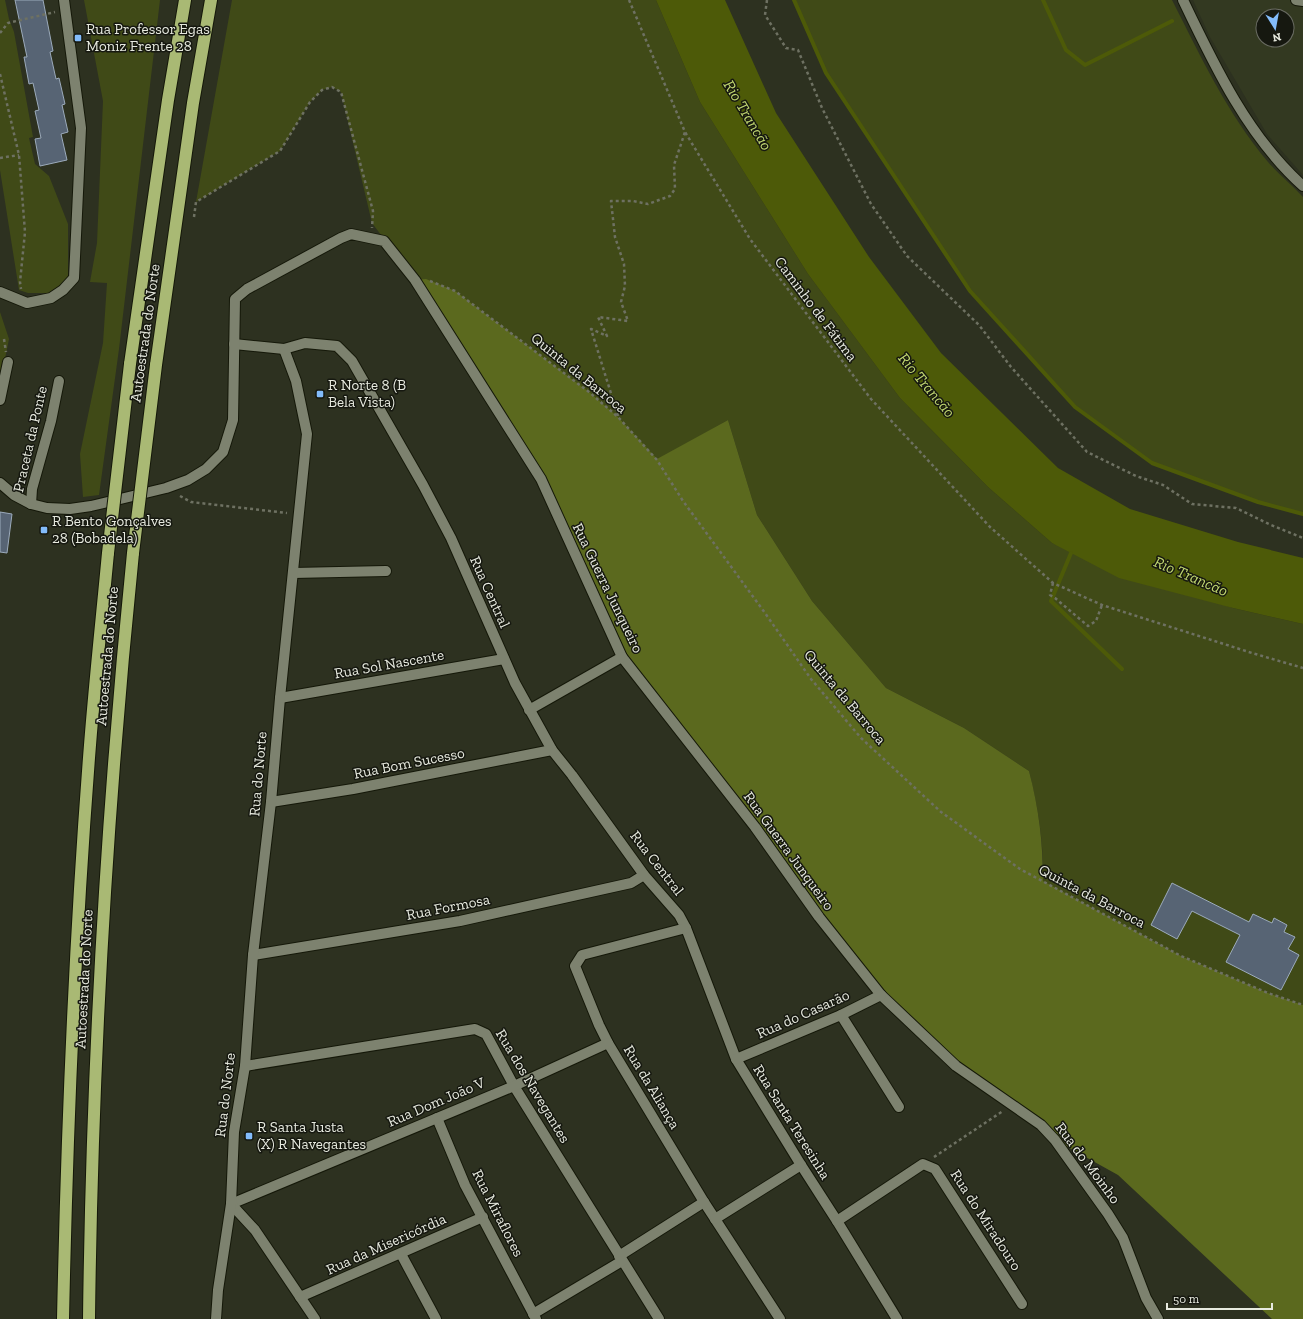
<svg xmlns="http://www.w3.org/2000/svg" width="1303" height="1319" viewBox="0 0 1303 1319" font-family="'Zilla Slab',serif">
<rect width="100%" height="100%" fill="#2d3120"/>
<path fill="#333921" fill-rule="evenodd" d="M1193 0H1303V175L1267 134 1210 37ZM1263 16H1287V40H1263Z"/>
<g fill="#404a17">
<polygon points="0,0 5,0 9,19 14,32 33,137 29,138 35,164 49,176 68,224 68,279 51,293 28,293 19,290 0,170"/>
<polygon points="84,0 160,0 119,349 99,495 83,497 80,454 103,343 107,283 90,282 97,243 103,101"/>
<path d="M232 0H656L700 102 808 274 900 398 988 487 1052 543 1233 608 1303 624V1005L1268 993 1181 956 1043 881C1044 844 1038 807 1029 771L964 728 886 688 812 601 757 515 728 420 657 460 618 417 415 280 372 223 341 92 332 87 322 90 310 102 280 151 196 202Z"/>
<path d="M794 0H1172C1201 57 1227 113 1268 162 1279 175 1292 185 1303 197V514L1258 502 1152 463 1075 407 970 291 826 73Z"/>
<polygon points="0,312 9,339 0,383"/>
</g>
<path fill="#5b691e" d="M426 279 455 291 589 392 618 417 657 459 728 420 757 515 812 601 886 688 964 728 1029 771C1039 809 1043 843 1043 881L1181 956 1268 993 1303 1005V1319H1272L1118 1175 1055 1140 982 1085 881 995 622 657 541 479 415 280Z"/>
<polygon fill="#4d5a08" points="656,0 725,0 776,113 869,257 941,353 1058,468 1130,509 1238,542 1303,558 1303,624 1233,608 1119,578 1052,543 988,487 900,398 808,274 700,102"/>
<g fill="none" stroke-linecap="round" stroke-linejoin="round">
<g stroke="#4d5a08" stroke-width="4">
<polyline points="794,0 826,73 970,291 1075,407 1152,463 1258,502 1303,514"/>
<polyline points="1043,0 1066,50 1085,65 1172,21"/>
<polyline points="1071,553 1051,601 1122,669"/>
</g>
</g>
<g fill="#576474" stroke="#9cabbc">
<polygon points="15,0 43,0 53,51 50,52 56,79 59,78 65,104 62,105 68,132 61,134 67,160 40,166 35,139 41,138 35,111 39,110 33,83 29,84 24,57 27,57"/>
<polygon points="0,512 12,514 7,553 0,552"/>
<polygon points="1172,883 1249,922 1253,914 1272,923 1274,918 1287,925 1284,932 1295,937 1288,949 1299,955 1281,990 1226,962 1240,935 1192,911 1177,939 1151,925"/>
</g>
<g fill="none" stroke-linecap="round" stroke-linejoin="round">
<g stroke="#151809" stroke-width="12">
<g id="minor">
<path d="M1183 0C1214 65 1248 137 1303 186"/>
<polyline points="1296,0 1303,1"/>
<polyline points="0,292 27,303 51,298 63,290 74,278 81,128 64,0"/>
<polyline points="234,344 284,349 305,343 337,346 352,361 423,485 451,538 515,683 552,750 572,775 644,875 679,915 686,928 736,1059 801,1165 837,1221 897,1319"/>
<polyline points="0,400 8,362"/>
<polyline points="0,483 14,495 31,504 47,508 70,509 91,506 166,488 188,480 206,469 223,452 233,420 235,299 247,289 341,238 351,234 384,241 415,280 541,479 622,657 755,827 819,917 881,995 956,1066 1041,1125 1055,1140 1108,1214 1123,1238 1146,1298 1158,1319"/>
<polyline points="31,504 32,489 51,421 59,381"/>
<polyline points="293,573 386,571"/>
<polyline points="280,698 504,659"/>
<polyline points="529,710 622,657"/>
<polyline points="271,802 353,789 552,750"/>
<polyline points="686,928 582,955 575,966 599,1025 608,1043 704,1202 780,1319"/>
<polyline points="253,955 460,921 631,883 644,875"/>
<polyline points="841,1015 899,1107"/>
<polyline points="736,1059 841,1015 881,995"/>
<polyline points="245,1066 475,1029 486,1034 514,1086 659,1319"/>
<polyline points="437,1118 465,1185 536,1319"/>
<polyline points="231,1204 514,1086 608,1043"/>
<polyline points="231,1204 255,1230 315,1319"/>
<polyline points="715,1219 801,1165"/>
<polyline points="837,1221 923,1164 935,1169 1022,1304"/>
<polyline points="401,1254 436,1319"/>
<polyline points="619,1256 704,1202"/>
<polyline points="300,1297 483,1217"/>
<polyline points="533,1314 622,1261"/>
<polyline points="216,1319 218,1290 231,1204 234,1132 245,1066 253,955 271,802 280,698 307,434 296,381 284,349"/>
</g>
</g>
<g stroke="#151809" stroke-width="14">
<g id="highway">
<polyline points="130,364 168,100 185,0"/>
<polyline points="156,365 193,103 211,0"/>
<path d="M63 1319C67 1128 75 936 90 745 95 681 102 617 108 553"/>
<path d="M89 1319C92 1063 107 808 133 553"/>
</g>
</g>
<g stroke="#6e7162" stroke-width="2.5" stroke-dasharray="3 3" stroke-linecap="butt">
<polyline points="629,0 685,132 750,239 871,399 990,527 1053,583 1102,605 1252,653 1303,668"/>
<polyline points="767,0 765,15 786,48 798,50 822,108 871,204 907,256 979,325 1011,367 1087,452 1136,476 1163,485 1192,504 1236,508 1271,525 1303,538"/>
<polyline points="0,33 8,23 55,12"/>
<polyline points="0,74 19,155 25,232 20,282 21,289"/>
<polyline points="0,158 19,155"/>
<polyline points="194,217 196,202 280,151 310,102 322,90 332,87 341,92 373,211 372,228"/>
<polyline points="430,281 455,291 589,392 618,417 657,460 683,501 765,613 811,679 861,738 941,812 1020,869 1181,956 1268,993 1303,1005"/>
<polyline points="4,339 6,352"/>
<polyline points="618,416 591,329 607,336 598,317 628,321 621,302 625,286 624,264 615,237 611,201 633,201 648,204 670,196 675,189 674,165 685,132"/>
<polyline points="180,496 191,502 287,513"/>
<polyline points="1053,583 1050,595 1055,598 1088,626 1096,621 1102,605"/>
<polyline points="934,1157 1003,1111"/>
</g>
<use href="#minor" stroke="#7d826f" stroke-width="10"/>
<use href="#highway" stroke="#a9b974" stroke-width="12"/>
<g stroke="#151809" stroke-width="14" stroke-linecap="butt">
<g id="highway-bridge">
<polyline points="108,553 130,364"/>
<polyline points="133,553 156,365"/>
</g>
</g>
<use href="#highway-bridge" stroke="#a9b974" stroke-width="12"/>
</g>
<g fill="#83bcfb" stroke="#161810" stroke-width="1.5">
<rect x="74" y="34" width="8" height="8" rx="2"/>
<rect x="316" y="390" width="8" height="8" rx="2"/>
<rect x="40" y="526" width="8" height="8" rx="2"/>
<rect x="245" y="1132" width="8" height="8" rx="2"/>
</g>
<g text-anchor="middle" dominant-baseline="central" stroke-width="3" stroke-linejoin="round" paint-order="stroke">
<g font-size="15" fill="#e7eadf" stroke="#161810" text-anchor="start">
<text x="86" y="29">Rua Professor Egas<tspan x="86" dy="17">Moniz Frente 28</tspan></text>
<text x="328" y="385">R Norte 8 (B<tspan x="328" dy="17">Bela Vista)</tspan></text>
<text x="52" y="521">R Bento Gonçalves<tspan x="52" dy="17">28 (Bobadela)</tspan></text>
<text x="257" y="1127">R Santa Justa<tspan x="257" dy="17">(X) R Navegantes</tspan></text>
</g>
<g font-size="15" fill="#e7eadf" stroke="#161810">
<text transform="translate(816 309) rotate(53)">Caminho de Fátima</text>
<text transform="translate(145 333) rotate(-82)">Autoestrada do Norte</text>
<text transform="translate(579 373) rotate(39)">Quinta da Barroca</text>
<text transform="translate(30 439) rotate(-77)">Praceta da Ponte</text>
<text transform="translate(608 588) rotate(64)">Rua Guerra Junqueiro</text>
<text transform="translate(490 592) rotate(66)">Rua Central</text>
<text transform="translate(107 656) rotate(-85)">Autoestrada do Norte</text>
<text transform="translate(389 664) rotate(-10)">Rua Sol Nascente</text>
<text transform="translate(845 697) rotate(50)">Quinta da Barroca</text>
<text transform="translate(409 763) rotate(-11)">Rua Bom Sucesso</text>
<text transform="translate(258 774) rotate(-85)">Rua do Norte</text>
<text transform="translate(789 851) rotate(54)">Rua Guerra Junqueiro</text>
<text transform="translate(657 863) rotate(52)">Rua Central</text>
<text transform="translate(1092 896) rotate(28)">Quinta da Barroca</text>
<text transform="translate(448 907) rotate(-11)">Rua Formosa</text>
<text transform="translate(84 979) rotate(-87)">Autoestrada do Norte</text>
<text transform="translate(803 1014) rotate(-24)">Rua do Casarão</text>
<text transform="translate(533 1086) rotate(59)">Rua dos Navegantes</text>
<text transform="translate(652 1087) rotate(59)">Rua da Aliança</text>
<text transform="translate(225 1095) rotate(-83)">Rua do Norte</text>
<text transform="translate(436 1102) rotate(-23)">Rua Dom João V</text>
<text transform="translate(792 1122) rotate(58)">Rua Santa Teresinha</text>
<text transform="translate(1088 1163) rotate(53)">Rua do Moinho</text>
<text transform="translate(498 1213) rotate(63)">Rua Miraflores</text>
<text transform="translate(986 1220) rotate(57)">Rua do Miradouro</text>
<text transform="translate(386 1244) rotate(-24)">Rua da Misericórdia</text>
</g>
<g font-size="16" font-style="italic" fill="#c0d670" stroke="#161810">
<text transform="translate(748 115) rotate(59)">Rio Trancão</text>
<text transform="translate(927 385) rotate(50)">Rio Trancão</text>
<text transform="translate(1191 576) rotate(23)">Rio Trancão</text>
</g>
</g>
<g transform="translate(1275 28) rotate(169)"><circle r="19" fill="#161810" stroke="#6a6c63"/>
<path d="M0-3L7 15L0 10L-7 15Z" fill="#83bcfb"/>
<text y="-6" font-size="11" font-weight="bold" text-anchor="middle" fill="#e7eadf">N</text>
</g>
<path d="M1167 1303v6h105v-6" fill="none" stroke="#e7eadf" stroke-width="2"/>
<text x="1173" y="1303" font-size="12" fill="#e7eadf" stroke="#161810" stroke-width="3" paint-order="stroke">50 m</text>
</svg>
